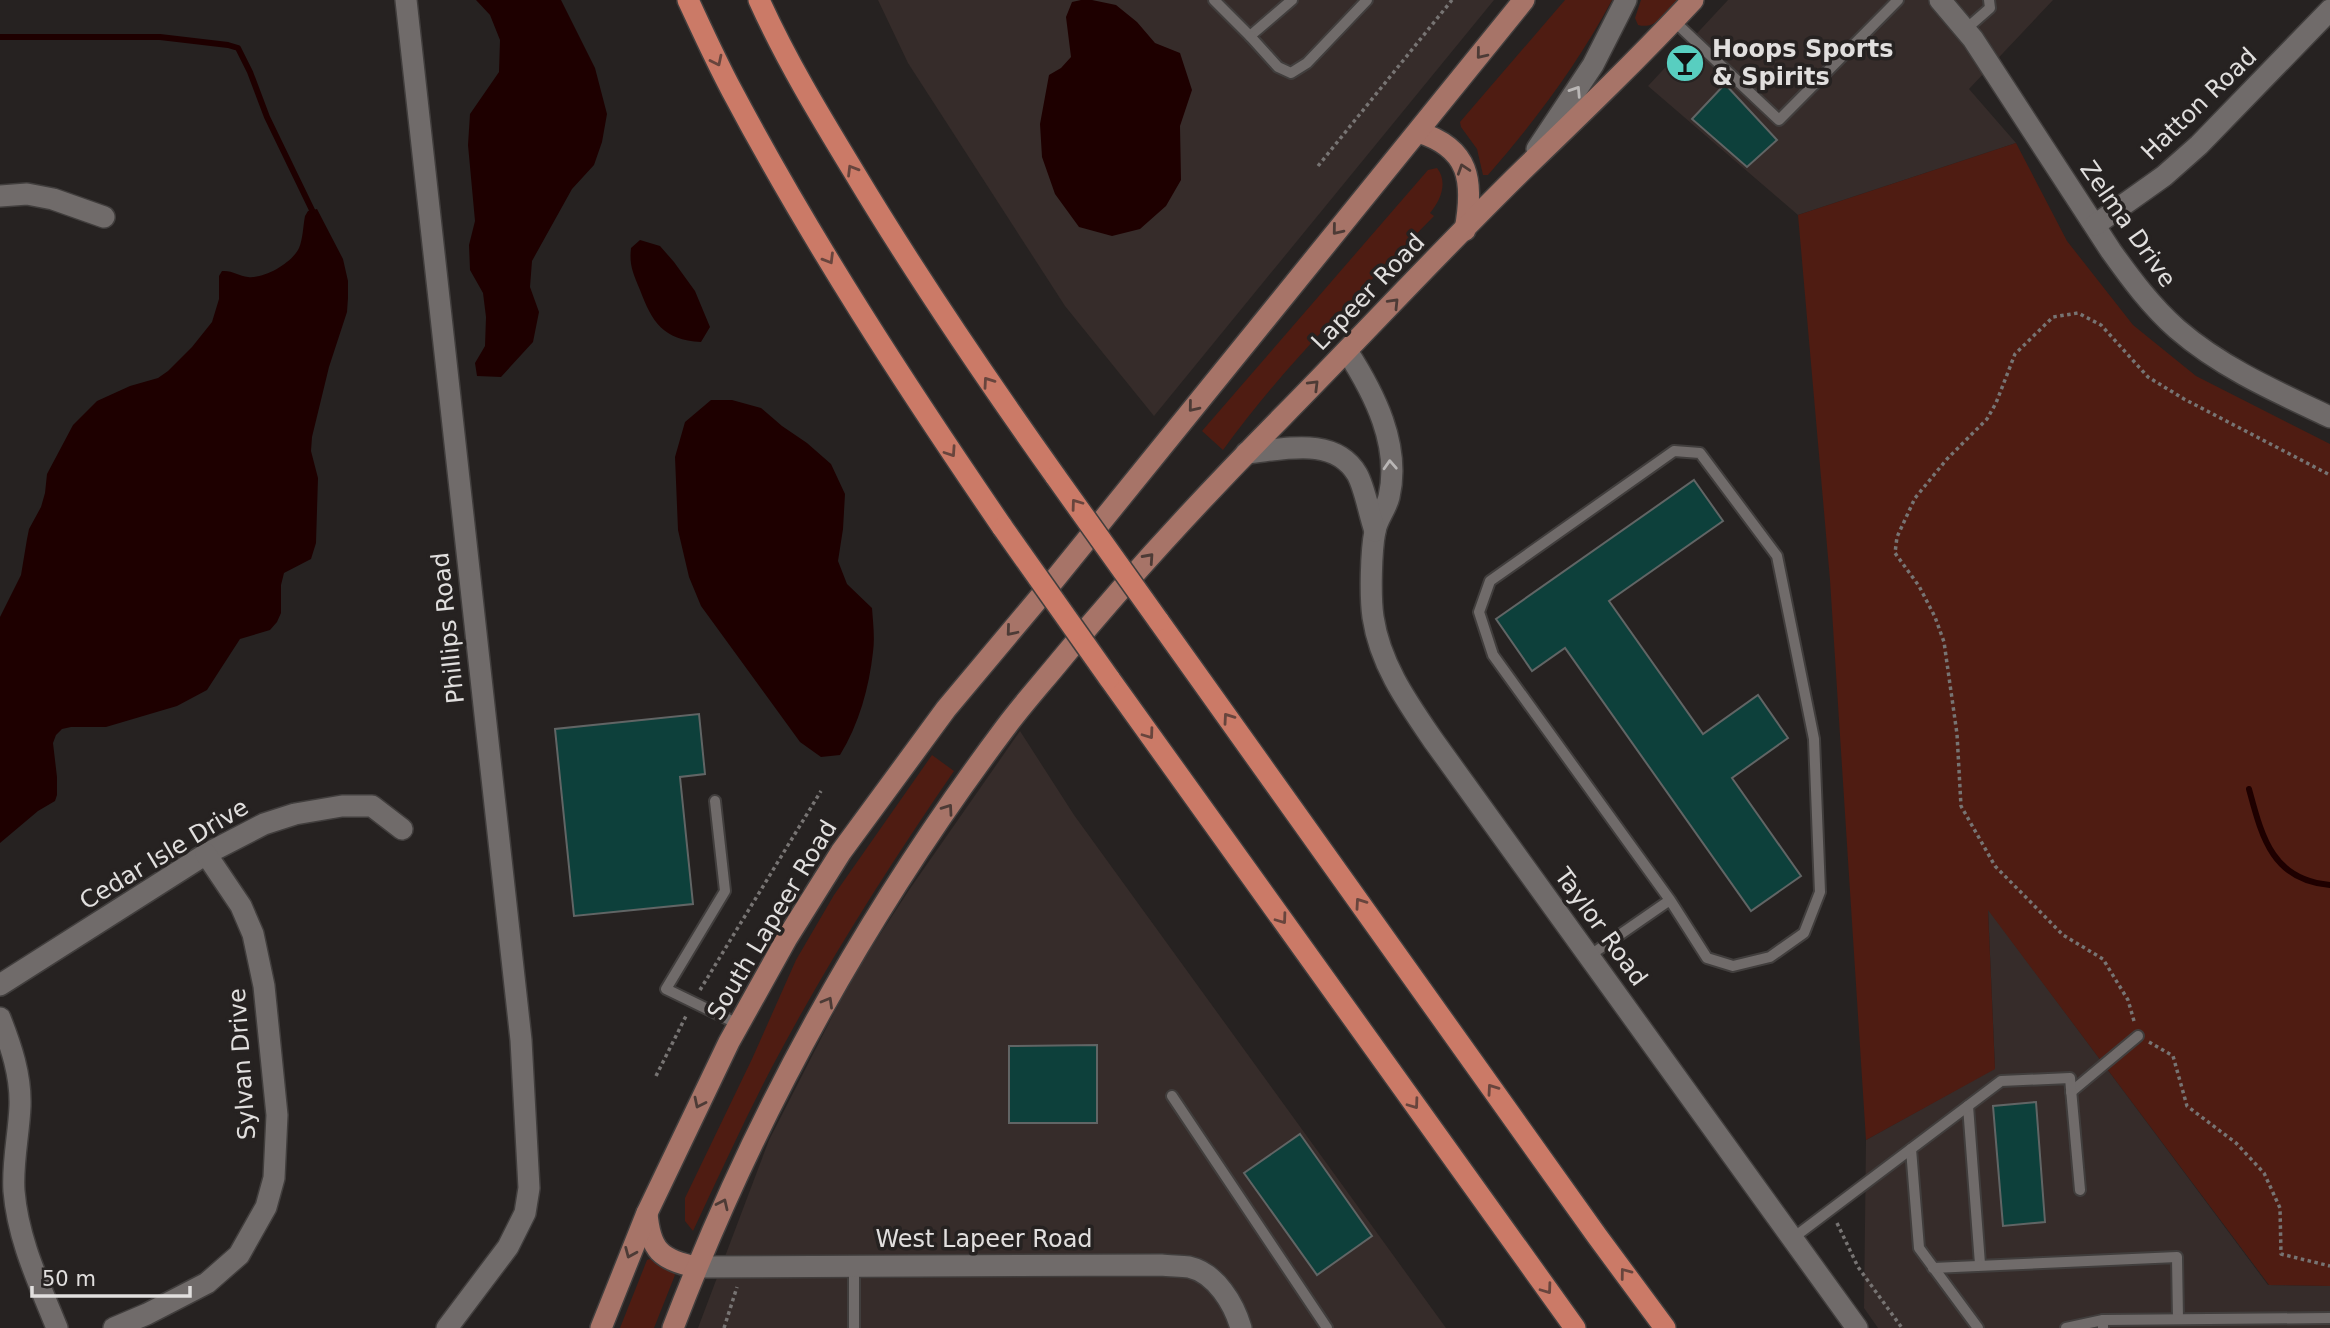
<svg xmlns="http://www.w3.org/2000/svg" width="2330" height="1328" viewBox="0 0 2330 1328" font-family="'DejaVu Sans',sans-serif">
<rect width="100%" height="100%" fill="#262221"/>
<g fill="#362c2a">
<polygon points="878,0 1494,0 1154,416 1065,306 908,63"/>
<polygon points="1728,0 2053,0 1969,89 2016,143 1798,215 1648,86"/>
<polygon points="1020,731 1074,815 1446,1328 698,1328 769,1140 853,976 909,890"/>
<polygon points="1988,909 2268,1285 2330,1286 2330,1328 1878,1328 1864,1308 1866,1140 1995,1068"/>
</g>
<g fill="#4f1c12">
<path d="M1565 0H1612C1578 64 1535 121 1488 175H1483L1477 149 1461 127 1460 122Z"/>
<path d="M1641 0H1678C1666 12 1657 30 1638 25L1635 18Z"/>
<polygon points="2016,143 2067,241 2133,325 2196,376 2330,444 2330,1286 2269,1285 1988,910 1995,1069 1866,1140 1830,580 1798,215"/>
<path d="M1437 168C1448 182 1441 200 1430 213L1434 216C1360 292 1285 364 1223 450L1202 431 1428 170Z"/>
<path d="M932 755 954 771C888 867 826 965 772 1067 744 1121 719 1176 693 1231L685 1221V1198L752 1059 796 960 834 895Z"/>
<polygon points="650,1259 662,1268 673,1271 675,1275 654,1328 620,1328 647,1260"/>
</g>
<g fill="#1e0000">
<polygon points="476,0 561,0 595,68 607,114 602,142 594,165 572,189 532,261 530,287 539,312 533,342 501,377 477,376 475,363 485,346 486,317 483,293 470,270 469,245 475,221 468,145 470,114 499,72 500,40 490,15"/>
<polygon points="1081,0 1092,0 1116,5 1137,22 1155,43 1180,53 1192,90 1180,126 1181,180 1166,206 1140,229 1112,236 1079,227 1055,194 1042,157 1040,124 1049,75 1061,68 1071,57 1066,17 1072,2"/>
<path d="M317 209 343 259 348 281V298L347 312 329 367 312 437 311 451 318 478 316 543 311 559 284 573 281 585V613L277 622 270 630 240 639 207 690 177 706 106 727H71L62 729 56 735 53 743 57 777V795L55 801 38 811 0 843V617L21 575 27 539 29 529 41 507 45 493 47 474 73 425 97 401 130 386 158 378 168 371 192 347 212 322 219 299V276L222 271C232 270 239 276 248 277 264 279 292 263 299 248 303 239 303 226 305 216L308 211Z"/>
<path d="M640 240 660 246 674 262 695 291 710 327 701 342C663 340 652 322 640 290 633 273 629 265 631 248Z"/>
<path d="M711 400H732L761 408 782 426 807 443 831 464 845 494 843 529 838 561 847 584 872 608C873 622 875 638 873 652 869 688 859 724 840 755L821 757 800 742 701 606 689 577 678 530 675 457 685 422Z"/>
</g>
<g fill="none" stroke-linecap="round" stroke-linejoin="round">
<g stroke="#1e0000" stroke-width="6">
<polyline points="0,37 160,37 228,45 238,48 250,72 267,117 312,210"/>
<path d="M2249 789C2262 837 2272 880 2330 885"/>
</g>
</g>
<g fill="#0d403b" stroke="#616565" stroke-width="2">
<polygon points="1725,84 1777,140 1747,167 1692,119"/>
<polygon points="1694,480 1723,521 1609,601 1703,734 1758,695 1788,738 1732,778 1801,876 1751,911 1565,648 1532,671 1496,619"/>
<polygon points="699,714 705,774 680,777 693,904 574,916 555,729"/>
<polygon points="1097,1045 1097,1123 1009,1123 1009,1046"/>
<polygon points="2036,1102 2045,1222 2003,1226 1993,1106"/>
<polygon points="1300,1134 1372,1236 1317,1275 1244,1173"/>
</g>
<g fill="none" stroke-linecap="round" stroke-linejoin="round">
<g stroke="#413e3d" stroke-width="14">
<g id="lane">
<polyline points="1214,0 1250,36 1292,0"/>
<polyline points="1674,21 1779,120 1898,0"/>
<polyline points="1966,29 1990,8 1989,0"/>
<polyline points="1250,36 1278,67 1291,73 1307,63 1367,0"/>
<polyline points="715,801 725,891 666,989 738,1024"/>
<polyline points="1589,956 1670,900 1493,655 1479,612 1490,581 1674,451 1700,453 1777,556 1814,739 1820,892 1804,933 1770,957 1733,966 1707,958 1670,900"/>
<polyline points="2071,1092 2138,1036"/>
<polyline points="1172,1096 1327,1328"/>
<polyline points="1968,1106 1980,1264"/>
<polyline points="1911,1149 1919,1248 1978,1328"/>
<polyline points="1793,1238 2001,1081 2070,1078 2080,1190"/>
<polyline points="854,1266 854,1328"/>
<polyline points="1933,1268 2177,1257 2178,1319"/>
<polyline points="2066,1328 2103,1320"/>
<polyline points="2103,1328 2103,1320 2330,1318"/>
</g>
</g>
<g stroke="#413e3d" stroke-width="24">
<g id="street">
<polyline points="406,0 521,1040 529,1188 525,1213 508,1247 447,1328"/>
<path d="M1940 0 1973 39 2111 251C2131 279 2151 306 2177 329 2222 368 2277 392 2330 417"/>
<polyline points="0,196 27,194 53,199 104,217"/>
<polyline points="2095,225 2164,176 2199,145 2330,10"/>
<path d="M1347 351C1374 393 1401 445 1389 497 1386 509 1377 519 1375 531 1371 551 1370 596 1373 617 1380 664 1407 702 1433 740L1857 1328"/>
<path d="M1246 453C1282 450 1334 435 1357 474 1365 488 1369 514 1375 531"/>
<polyline points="0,985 206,854 264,824 295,814 342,806 372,806 402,829"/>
<path d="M0 1018C11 1046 21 1075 20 1106 19 1134 12 1163 14 1191 18 1240 39 1283 57 1328"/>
<path d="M696 1267 1161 1265C1170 1266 1180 1266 1189 1267 1216 1273 1234 1304 1241 1328"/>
<polyline points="114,1328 147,1314 207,1283 239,1255 266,1207 274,1178 277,1115 264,986 253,934 241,906 206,854"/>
</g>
</g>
<g stroke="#413e3d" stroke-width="24">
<polyline id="secondary" points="1537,149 1593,65 1626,0"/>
</g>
<g stroke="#413e3d" stroke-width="24">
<g id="primary">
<path d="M1418 132C1470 148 1474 181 1465 230"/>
<path d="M647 1213C650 1250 661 1260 696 1267"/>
<polyline points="601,1328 647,1213 729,1042 787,938 841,852 946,709 1055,579 1524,0"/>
<path d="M673 1328C755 1114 868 911 1005 728 1022 705 1041 684 1059 662 1129 577 1204 496 1282 417 1363 335 1442 249 1525 168 1582 113 1639 58 1693 0"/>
</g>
</g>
<g stroke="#413e3d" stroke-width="24">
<g id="highway">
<path d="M688 0C702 30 716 61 732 91 812 242 906 386 1003 528"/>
<path d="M759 0C786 60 820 116 854 172 917 277 985 377 1056 477"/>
<polyline points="1158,620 1597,1236 1665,1328"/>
<polyline points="1109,678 1575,1328"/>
</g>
</g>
<g stroke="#777473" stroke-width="3.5" stroke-dasharray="3.5 3.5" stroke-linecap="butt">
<polyline points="1318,166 1452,0"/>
<polyline points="700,990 821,791"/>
<polyline points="2134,1021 2128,1000 2103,959 2063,935 1995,866 1961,806 1957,734 1944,642 1935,617 1919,586 1895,553 1897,537 1915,498 1947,459 1987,419 1996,403 2015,354 2053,317 2078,313 2101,325 2148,377 2184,399 2330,475"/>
<polyline points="2149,1042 2173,1056 2187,1106 2236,1143 2264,1173 2280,1208 2281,1254 2330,1266"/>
<polyline points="656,1076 686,1016"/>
<polyline points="1837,1223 1858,1267 1902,1328"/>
<polyline points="724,1328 737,1287"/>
</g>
<use href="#lane" stroke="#706b6a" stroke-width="10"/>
<use href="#street" stroke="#706b6a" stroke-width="21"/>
<use href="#secondary" stroke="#706b6a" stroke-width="21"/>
<use href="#primary" stroke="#a77468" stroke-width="21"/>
<use href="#highway" stroke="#cb7a67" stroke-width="21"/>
<g stroke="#413e3d" stroke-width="24" stroke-linecap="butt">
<g id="highway-bridge">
<polyline points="1056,477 1158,620"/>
<polyline points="1003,528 1109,678"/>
</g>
</g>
<use href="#highway-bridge" stroke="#cb7a67" stroke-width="21"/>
</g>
<defs><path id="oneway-chevron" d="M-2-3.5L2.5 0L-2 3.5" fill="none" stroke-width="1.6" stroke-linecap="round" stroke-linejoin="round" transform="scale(1.75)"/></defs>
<g stroke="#4d3b36">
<use href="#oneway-chevron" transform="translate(1481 54) rotate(129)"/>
<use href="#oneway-chevron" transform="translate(1463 169) rotate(-108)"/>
<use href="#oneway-chevron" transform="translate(1337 230) rotate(129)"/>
<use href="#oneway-chevron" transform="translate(1394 303) rotate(-46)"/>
<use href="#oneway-chevron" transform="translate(1314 385) rotate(-45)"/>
<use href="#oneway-chevron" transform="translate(1193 407) rotate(129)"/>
<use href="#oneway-chevron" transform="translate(1149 558) rotate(-48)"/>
<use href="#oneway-chevron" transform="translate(1011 631) rotate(130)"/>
<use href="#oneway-chevron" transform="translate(948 809) rotate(-55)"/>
<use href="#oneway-chevron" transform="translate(828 1002) rotate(-60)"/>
<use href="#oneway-chevron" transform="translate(699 1103) rotate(116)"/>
<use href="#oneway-chevron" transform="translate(723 1204) rotate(-65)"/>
<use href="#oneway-chevron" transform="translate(630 1253) rotate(113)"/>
</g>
<g stroke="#68453d">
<use href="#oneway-chevron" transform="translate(717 61) rotate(64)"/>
<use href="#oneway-chevron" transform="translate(852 170) rotate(-121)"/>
<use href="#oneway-chevron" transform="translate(829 259) rotate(59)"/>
<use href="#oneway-chevron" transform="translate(988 382) rotate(-125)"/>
<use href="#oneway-chevron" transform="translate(951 452) rotate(56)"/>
<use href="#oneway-chevron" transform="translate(1076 504) rotate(-126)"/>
<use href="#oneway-chevron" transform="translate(1228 718) rotate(-125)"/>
<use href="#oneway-chevron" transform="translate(1149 734) rotate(54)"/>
<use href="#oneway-chevron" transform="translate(1360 903) rotate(-125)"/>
<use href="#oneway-chevron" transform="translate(1282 919) rotate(54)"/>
<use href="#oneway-chevron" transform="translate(1492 1089) rotate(-125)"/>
<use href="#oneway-chevron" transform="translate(1414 1104) rotate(54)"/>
<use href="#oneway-chevron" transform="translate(1625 1273) rotate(-127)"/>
<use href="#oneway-chevron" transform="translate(1547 1289) rotate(54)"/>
</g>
<g stroke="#b9b6b5">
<use href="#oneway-chevron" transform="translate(1576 91) rotate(-57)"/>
<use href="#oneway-chevron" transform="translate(1390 465) rotate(-93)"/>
</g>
<defs>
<g id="bar-disc" transform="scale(2.0125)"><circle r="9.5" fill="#58cec0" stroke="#262221"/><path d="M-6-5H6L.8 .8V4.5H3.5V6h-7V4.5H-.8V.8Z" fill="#111"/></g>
</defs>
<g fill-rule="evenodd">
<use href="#bar-disc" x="1685" y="63"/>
</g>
<g text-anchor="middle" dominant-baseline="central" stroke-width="7" stroke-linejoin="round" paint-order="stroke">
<g font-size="24" font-weight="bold" fill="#e1dfde" stroke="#262221" text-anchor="start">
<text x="1712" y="49">Hoops Sports<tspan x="1712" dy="28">&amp; Spirits</tspan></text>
</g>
<g font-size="24" fill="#e1dfde" stroke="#262221">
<text transform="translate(2199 104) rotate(-44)">Hatton Road</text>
<text transform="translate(2128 224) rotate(55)">Zelma Drive</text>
<text transform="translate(1368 292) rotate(-46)">Lapeer Road</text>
<text transform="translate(448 628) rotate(-96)">Phillips Road</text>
<text transform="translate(164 854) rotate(-31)">Cedar Isle Drive</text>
<text transform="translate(772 920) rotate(-59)">South Lapeer Road</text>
<text transform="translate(1601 927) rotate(54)">Taylor Road</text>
<text transform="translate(242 1064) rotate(-94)">Sylvan Drive</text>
<text x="984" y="1239">West Lapeer Road</text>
</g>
</g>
<path d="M32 1286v10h158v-10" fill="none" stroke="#e1dfde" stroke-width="3.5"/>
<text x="42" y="1286" font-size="21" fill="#e1dfde" stroke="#262221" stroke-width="5" paint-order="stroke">50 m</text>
</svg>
